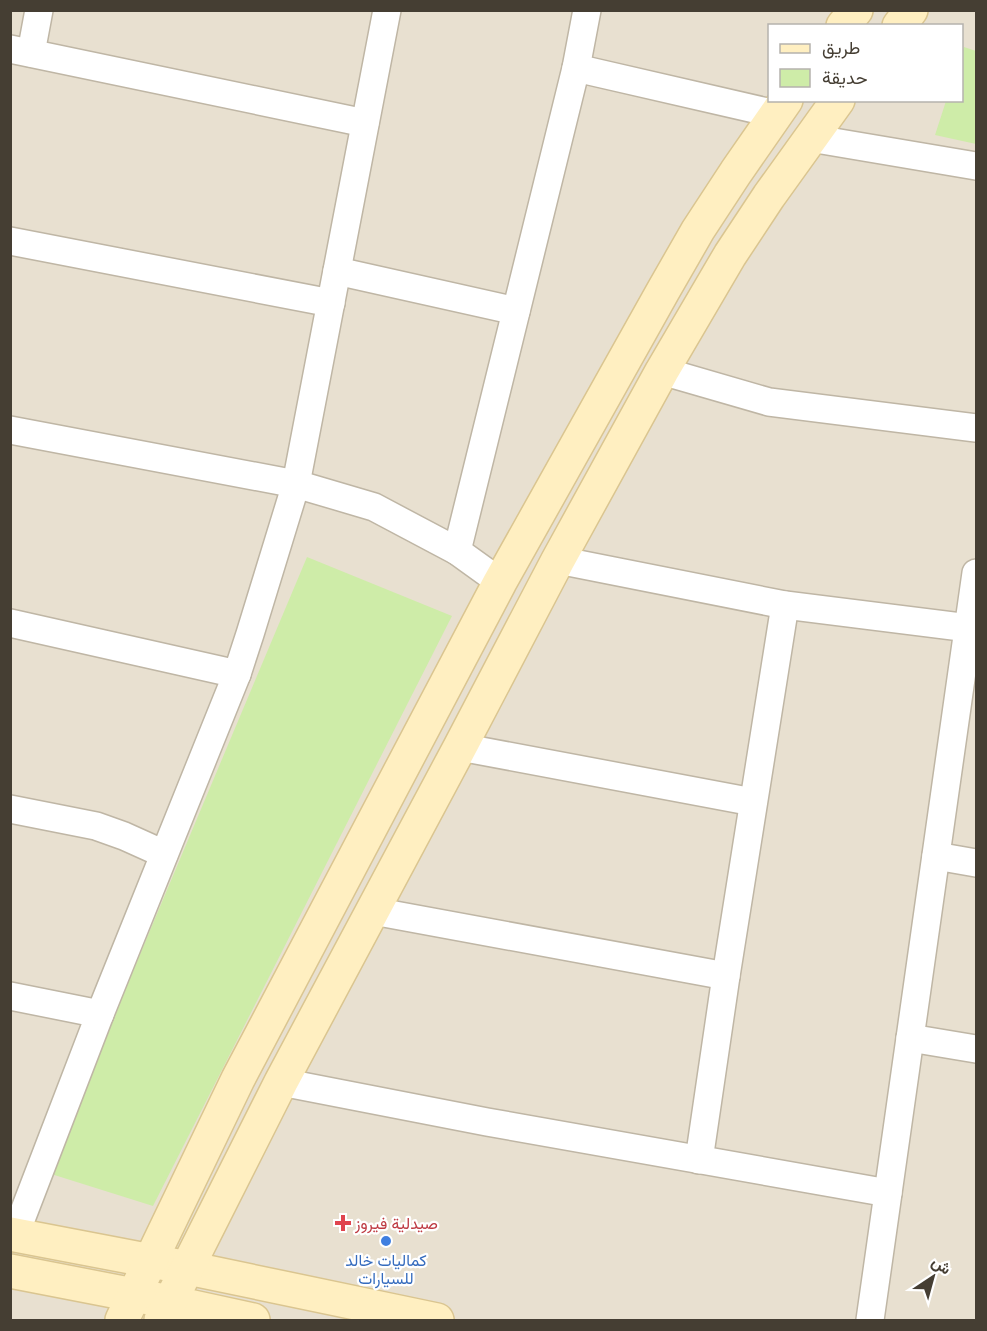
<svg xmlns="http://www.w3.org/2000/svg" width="987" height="1331" viewBox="0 0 987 1331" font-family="'PT Sans',Vazirmatn,sans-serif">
<rect width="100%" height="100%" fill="#f3eee3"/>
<path fill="#e8e0d0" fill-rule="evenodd" d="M11 11H976V1320H11ZM770 26H962V100H770Z"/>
<g fill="#ceeca8">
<polygon points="964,47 976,51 976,144 935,135 946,101 962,100 962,54"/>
<polygon points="307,557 452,616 153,1206 48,1173"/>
</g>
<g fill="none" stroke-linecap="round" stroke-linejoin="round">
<g stroke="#bfb6a5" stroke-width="30">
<g id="street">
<polyline points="10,49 365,123"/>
<polyline points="31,53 39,10"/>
<polyline points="576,68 776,114"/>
<polyline points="810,138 976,166"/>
<polyline points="10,241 331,303"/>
<polyline points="337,271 516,311"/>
<polyline points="662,371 769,402 976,428"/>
<polyline points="10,430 296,484 374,507 457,551 500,582"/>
<polyline points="457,551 576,68 587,10"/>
<polyline points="558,560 785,605 969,628"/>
<polyline points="10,623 237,674"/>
<polyline points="460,747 753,802"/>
<polyline points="10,809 96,826 124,836 164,854"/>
<polyline points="936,856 976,863"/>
<polyline points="373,911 726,976"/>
<polyline points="10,996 100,1014"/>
<polyline points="910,1038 976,1049"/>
<polyline points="281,1082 487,1122 888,1193"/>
<polyline points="699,1160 726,976 785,605"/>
<polyline points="15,1235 100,1014 237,674 250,634 296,484 387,10"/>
<polyline points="870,1320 976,573"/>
</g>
</g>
<g stroke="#dac590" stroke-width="36">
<g id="secondary">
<polyline points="843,26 856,10"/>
<polyline points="899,26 911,10"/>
<polyline points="10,1234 188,1268 437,1320"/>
<polyline points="10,1271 170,1302 253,1320"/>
<polyline points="122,1320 238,1079 500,582 663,291 698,230 736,172 786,100"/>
<polyline points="161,1320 281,1082 460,747 558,560 662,371 730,255 769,196 838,100"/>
</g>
</g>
<use href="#street" stroke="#fff" stroke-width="27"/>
<use href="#secondary" stroke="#ffefc1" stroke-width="33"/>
</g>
<path fill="#e0444e" stroke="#fff" stroke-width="2" d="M340 1214h6v6h6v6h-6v6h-6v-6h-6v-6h6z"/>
<circle fill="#3f7fe0" stroke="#fff" stroke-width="2" cx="386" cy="1241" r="6"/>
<g text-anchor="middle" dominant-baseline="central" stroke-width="4.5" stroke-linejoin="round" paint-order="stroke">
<g font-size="16" fill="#be3a42" stroke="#fff" text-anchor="start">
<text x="355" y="1223">صيدلية فيروز</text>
</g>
<g font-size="16" fill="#366cbe" stroke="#fff">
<text x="386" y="1260">كماليات خالد<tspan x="386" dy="18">للسيارات</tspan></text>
</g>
</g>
<rect width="987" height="1331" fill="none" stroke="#453e33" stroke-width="24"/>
<rect x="768" y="24" width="195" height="78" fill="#ffffff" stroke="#b5b2ad" stroke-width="1.5"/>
<rect x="780" y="44" width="30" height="9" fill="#ffefc1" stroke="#b5b2ad" stroke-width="1.5"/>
<text x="822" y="54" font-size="18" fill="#453e33">طريق</text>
<rect x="780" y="69" width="30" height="18" fill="#ceeca8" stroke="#b5b2ad" stroke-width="1.5"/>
<text x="822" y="84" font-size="18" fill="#453e33">حديقة</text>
<g transform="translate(933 1277) rotate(36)" stroke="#ffffff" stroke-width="4.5" paint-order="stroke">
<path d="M0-4.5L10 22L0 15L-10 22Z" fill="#453e33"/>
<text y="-9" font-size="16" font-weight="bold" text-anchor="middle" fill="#453e33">ش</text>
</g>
</svg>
